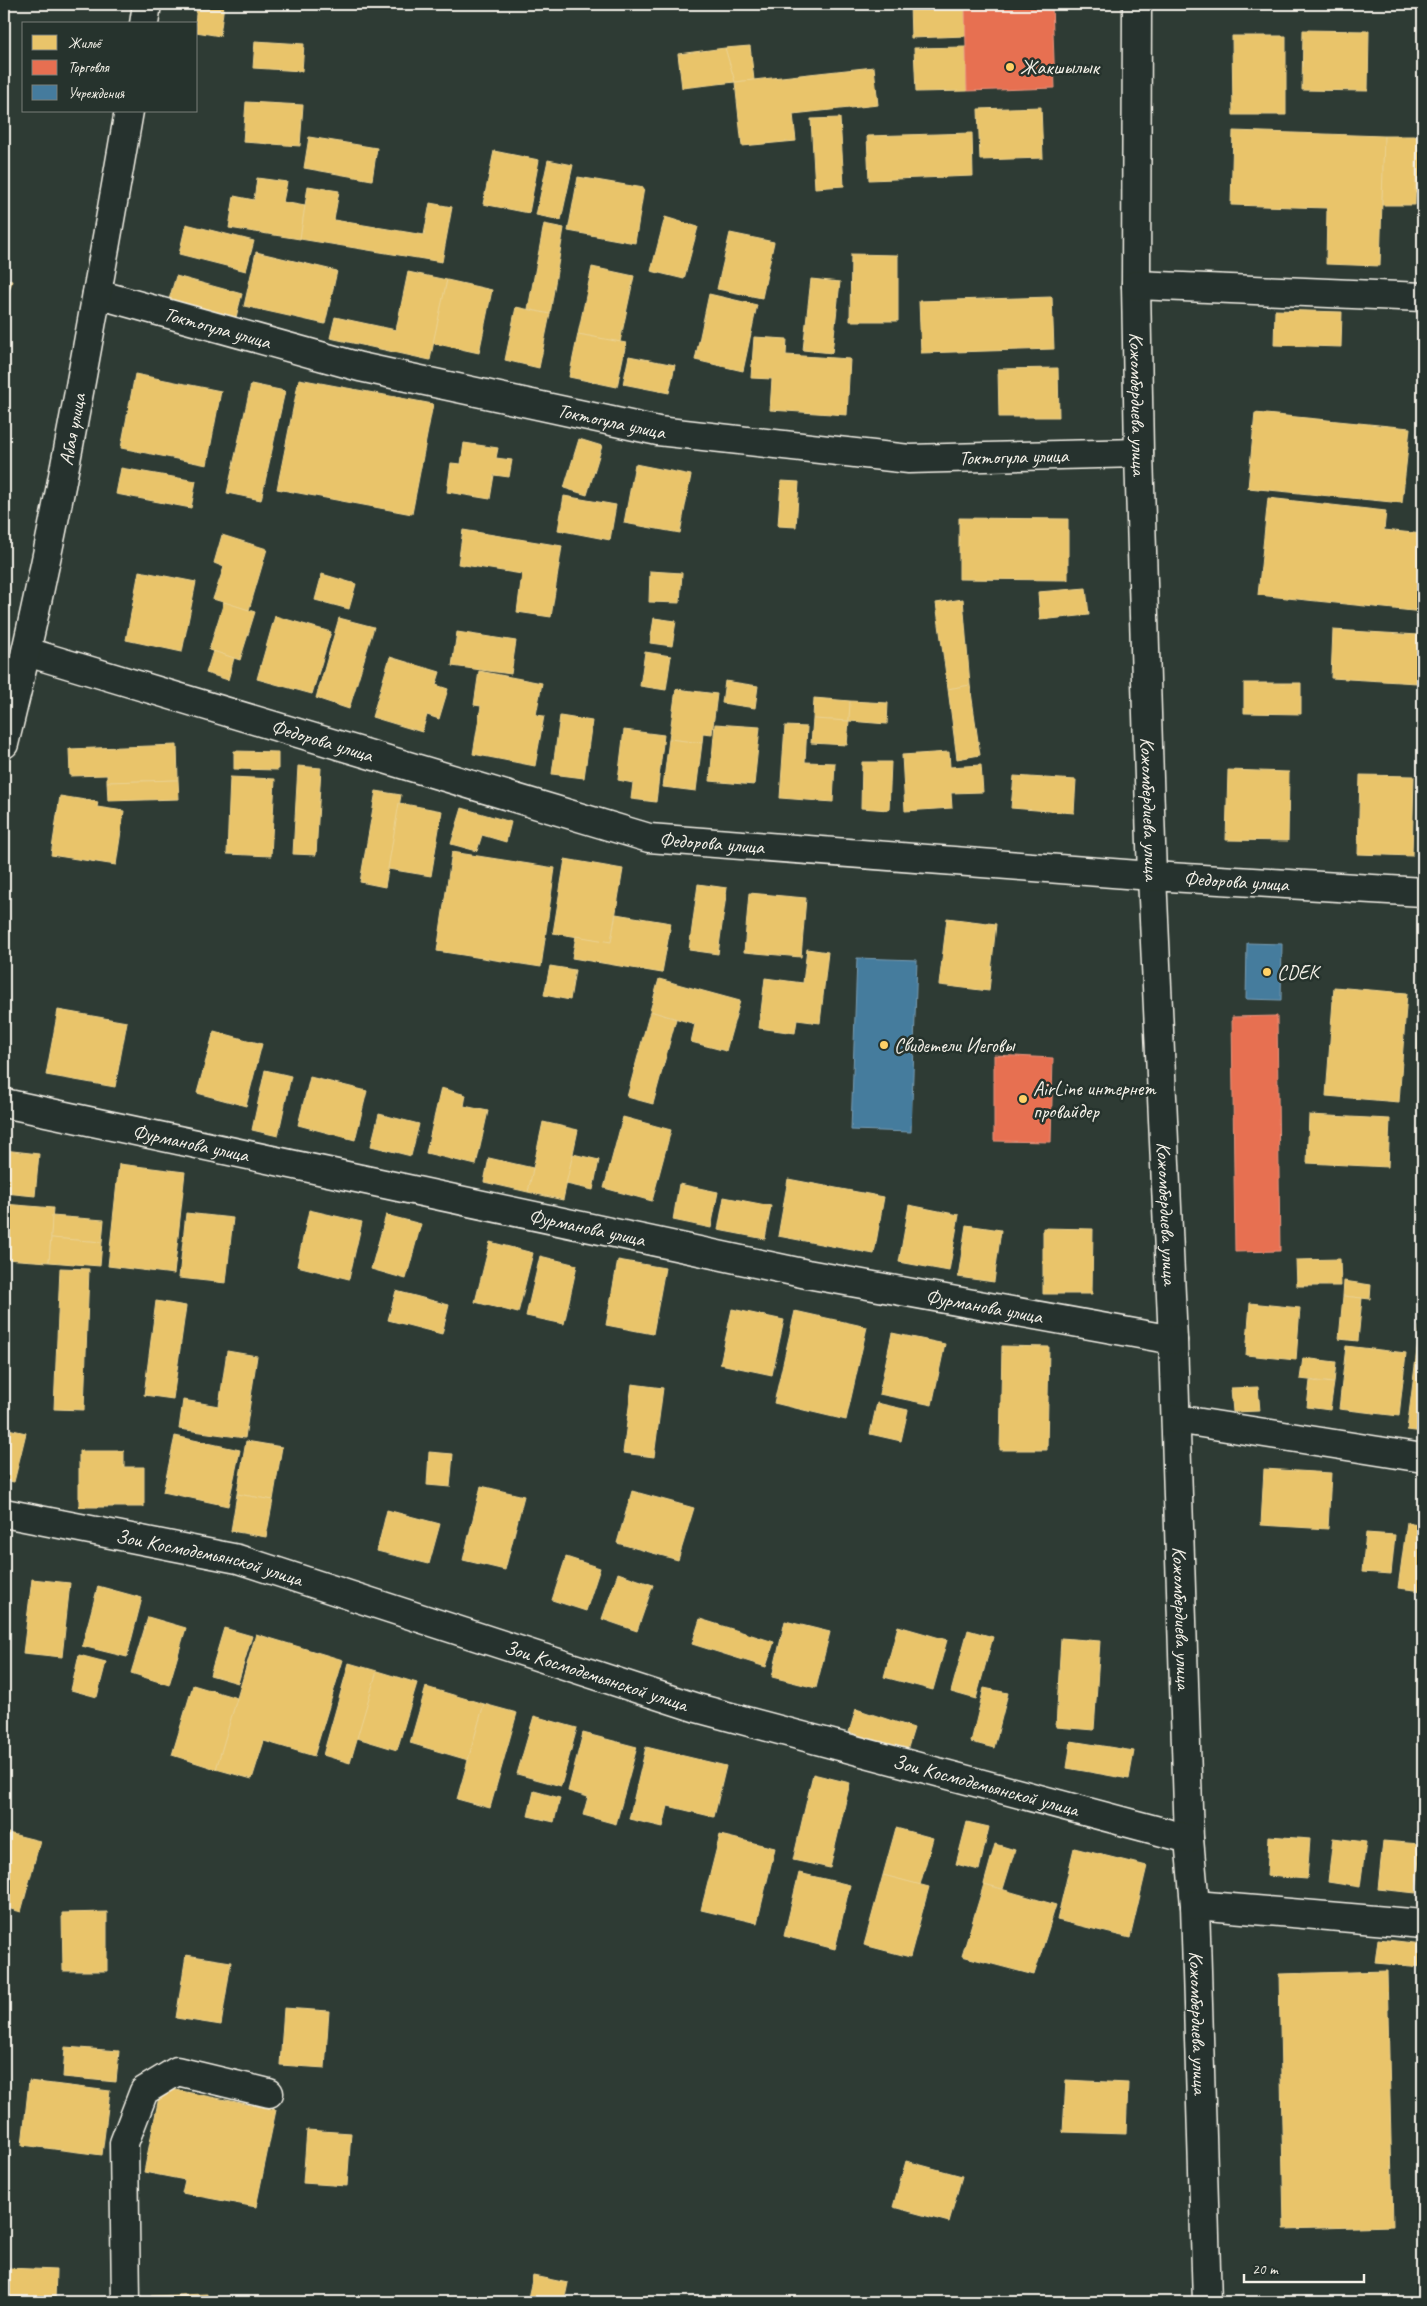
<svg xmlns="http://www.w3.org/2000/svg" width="1427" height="2306" viewBox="0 0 1427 2306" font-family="Caveat,sans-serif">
<rect width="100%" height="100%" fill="#2e3b34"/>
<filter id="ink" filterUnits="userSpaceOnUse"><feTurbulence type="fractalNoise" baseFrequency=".02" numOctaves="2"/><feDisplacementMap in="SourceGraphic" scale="10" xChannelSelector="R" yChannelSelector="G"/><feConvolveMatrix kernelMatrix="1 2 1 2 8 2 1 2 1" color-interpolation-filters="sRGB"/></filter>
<g filter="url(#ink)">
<g fill="#e9c46a" stroke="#ecd290">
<polygon points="197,4 224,4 220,36 196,32 196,24 195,24"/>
<polygon points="910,4 965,4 966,36 911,38"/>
<polygon points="1303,30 1369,31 1368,91 1302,90"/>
<polygon points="1232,36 1286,36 1286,115 1233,115"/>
<polygon points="255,41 304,44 302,71 253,68"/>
<polygon points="750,46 754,80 735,82 725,48"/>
<polygon points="966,47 967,91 916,92 914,48"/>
<polygon points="725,48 735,82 682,88 678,54"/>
<polygon points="874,67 878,105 793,114 796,141 742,146 735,82"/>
<polygon points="246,102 303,105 300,146 243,142"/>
<polygon points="1041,107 1043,158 980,160 978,109"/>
<polygon points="840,118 844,186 815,188 811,119"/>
<polygon points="1233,131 1384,136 1380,266 1326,264 1327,208 1231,205"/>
<polygon points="972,133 973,176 869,180 867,136"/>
<polygon points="1384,136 1417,136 1415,205 1382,205"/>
<polygon points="1417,136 1423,137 1423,192 1415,192"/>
<polygon points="309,137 377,148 372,180 304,168"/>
<polygon points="494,151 539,160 529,213 483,204"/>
<polygon points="548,160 573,165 561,220 536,215"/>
<polygon points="578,177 644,188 635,243 568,231"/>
<polygon points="257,178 287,182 283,202 305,206 300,239 229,228 234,196 254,200"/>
<polygon points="308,186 339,191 334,220 424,235 430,203 452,207 442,262 300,239"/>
<polygon points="665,217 698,227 684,279 651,271"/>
<polygon points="186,224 254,241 246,271 179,254"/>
<polygon points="544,224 564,228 550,314 528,309"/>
<polygon points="730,233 774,242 762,298 717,289"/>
<polygon points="256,252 337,271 325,324 244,306"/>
<polygon points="851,254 898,255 898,321 850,321"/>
<polygon points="592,267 634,276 620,342 578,334"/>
<polygon points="408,272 447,280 430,360 330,338 335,317 396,330"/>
<polygon points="176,276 242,294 235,321 168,303"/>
<polygon points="4,279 12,281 4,309"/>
<polygon points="811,279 840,282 832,353 803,350"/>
<polygon points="447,280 492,290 479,353 433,343"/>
<polygon points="709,294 757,305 743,371 695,360"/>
<polygon points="1052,297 1054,349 921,353 919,301"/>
<polygon points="516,307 550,314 539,368 505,360"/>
<polygon points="1275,310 1342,312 1341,347 1274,345"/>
<polygon points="578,334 626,343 617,387 569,377"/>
<polygon points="754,337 787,339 786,355 850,359 847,415 770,410 772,379 751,378"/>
<polygon points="629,356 675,365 669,393 623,384"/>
<polygon points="1058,368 1059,417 999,417 998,369"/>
<polygon points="135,374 221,391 207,465 121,448"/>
<polygon points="299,379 433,404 412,514 277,489"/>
<polygon points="251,384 285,391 261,500 227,493"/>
<polygon points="1255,413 1410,428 1402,503 1248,488"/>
<polygon points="579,439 602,446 587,495 564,488"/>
<polygon points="464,443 498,448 496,458 512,460 509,477 494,475 490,499 447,492 451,463 461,464"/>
<polygon points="635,464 691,475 680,533 624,523"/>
<polygon points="121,468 196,481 191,508 116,494"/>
<polygon points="781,481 799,482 796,527 778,526"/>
<polygon points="564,496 616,505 610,540 558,530"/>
<polygon points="1268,498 1386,511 1384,530 1423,534 1423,612 1258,595"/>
<polygon points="959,518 1068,519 1068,580 959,579"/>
<polygon points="463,530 562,546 551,617 517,612 522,574 458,564"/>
<polygon points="222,535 267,549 249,610 213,599 224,567 214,563"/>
<polygon points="139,571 196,582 182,652 126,640"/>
<polygon points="650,571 682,573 680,603 649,602"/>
<polygon points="322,574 356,584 349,609 315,600"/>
<polygon points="1086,588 1089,615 1040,620 1038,592"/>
<polygon points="963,599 970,685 948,689 936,603"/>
<polygon points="224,602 255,612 240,660 209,650"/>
<polygon points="275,616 331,632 312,694 257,679"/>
<polygon points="339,618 374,627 349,709 316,698"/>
<polygon points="654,618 676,621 672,646 650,643"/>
<polygon points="1333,630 1419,635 1417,683 1331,678"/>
<polygon points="457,632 516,641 511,674 452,666"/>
<polygon points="213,651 234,658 228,680 206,673"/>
<polygon points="645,652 671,656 666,690 640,686"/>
<polygon points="390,657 440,672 436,685 448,689 439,719 427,715 422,732 372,717"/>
<polygon points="479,671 542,683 536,715 544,716 535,766 473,754 481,706 474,705"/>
<polygon points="725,681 758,686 755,708 722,703"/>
<polygon points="1244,683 1301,683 1301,714 1244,713"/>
<polygon points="970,685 980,755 957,759 948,689"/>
<polygon points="676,689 717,694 712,734 703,733 702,743 669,739"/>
<polygon points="814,698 850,701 849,721 813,719"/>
<polygon points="850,701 888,703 887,724 849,721"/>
<polygon points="560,716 592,721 584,778 552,774"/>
<polygon points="813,719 849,721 847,745 811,743"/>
<polygon points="715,724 760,727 754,785 710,781"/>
<polygon points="785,726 807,727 805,762 835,763 833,802 780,798"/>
<polygon points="624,730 664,735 656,802 631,799 633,783 618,780"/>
<polygon points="669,739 702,743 696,791 663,787"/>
<polygon points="177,745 178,780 107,782 107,775 70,776 69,749"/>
<polygon points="234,751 278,752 278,770 234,769"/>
<polygon points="949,752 950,767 981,765 983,792 951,793 952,808 905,811 902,755"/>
<polygon points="862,762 891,762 889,810 861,808"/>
<polygon points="298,766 321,768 316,855 293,854"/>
<polygon points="1228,770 1289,772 1288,841 1226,840"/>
<polygon points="1360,775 1414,776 1412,856 1358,854"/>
<polygon points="1014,776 1076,780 1074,813 1011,808"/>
<polygon points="230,777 275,779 271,856 227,854"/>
<polygon points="178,780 179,799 108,801 107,782"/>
<polygon points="376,791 401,795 385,887 360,882"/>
<polygon points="60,796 98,802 97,807 124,811 116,865 51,855"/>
<polygon points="399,803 442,811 431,876 388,869"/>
<polygon points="462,808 511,822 506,842 482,835 477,851 451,844"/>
<polygon points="452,852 555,868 541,967 437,951"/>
<polygon points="565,859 623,869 611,942 553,933"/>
<polygon points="698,884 727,888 718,954 689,950"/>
<polygon points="749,893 806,898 801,957 744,952"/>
<polygon points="616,914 671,923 662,973 572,958 576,936 611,942"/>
<polygon points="947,918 996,924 989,991 939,985"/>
<polygon points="807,949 828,952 820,1023 797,1020 795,1033 759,1028 765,978 803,983"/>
<polygon points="550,966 575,970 570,1000 544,995"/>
<polygon points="659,979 740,1001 726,1051 691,1042 695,1024 650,1011"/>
<polygon points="1334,987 1407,993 1399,1102 1326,1096"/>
<polygon points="1419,1004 1423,1004 1423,1064 1417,1064"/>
<polygon points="58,1010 127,1022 115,1087 46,1075"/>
<polygon points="650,1011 676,1019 653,1104 627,1097"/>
<polygon points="214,1031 262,1044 246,1106 197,1093"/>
<polygon points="265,1070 291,1076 278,1136 252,1130"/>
<polygon points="310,1077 367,1091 355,1140 298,1125"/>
<polygon points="441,1088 466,1095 464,1106 488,1111 476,1165 426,1153"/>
<polygon points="379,1114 419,1124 411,1156 371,1146"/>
<polygon points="1309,1115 1390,1119 1388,1167 1307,1163"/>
<polygon points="623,1117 671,1130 652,1201 604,1188"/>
<polygon points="543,1122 578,1130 563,1200 528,1192"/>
<polygon points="4,1150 39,1154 35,1196 4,1193"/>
<polygon points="573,1154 599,1160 593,1190 566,1184"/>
<polygon points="489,1158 533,1168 528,1192 484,1182"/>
<polygon points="119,1164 185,1172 174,1274 108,1266"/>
<polygon points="788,1179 884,1197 874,1254 778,1236"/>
<polygon points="679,1184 718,1192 711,1228 673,1220"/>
<polygon points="724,1197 771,1206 765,1239 718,1230"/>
<polygon points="4,1204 53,1208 49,1262 4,1259"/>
<polygon points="909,1205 959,1215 949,1271 899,1262"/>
<polygon points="309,1210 362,1222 349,1279 297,1266"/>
<polygon points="186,1213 233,1218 226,1283 179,1278"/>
<polygon points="386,1215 421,1224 406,1279 371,1269"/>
<polygon points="52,1216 104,1220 102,1242 51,1238"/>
<polygon points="966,1225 1001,1230 994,1282 958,1277"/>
<polygon points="1043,1228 1093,1229 1092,1294 1043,1294"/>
<polygon points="51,1238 102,1242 100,1266 49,1262"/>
<polygon points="490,1242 533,1253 518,1313 475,1302"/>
<polygon points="540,1256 577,1265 564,1324 526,1316"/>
<polygon points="1340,1259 1341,1286 1297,1286 1296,1260"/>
<polygon points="618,1260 665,1268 653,1334 606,1325"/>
<polygon points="60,1268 89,1269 84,1410 54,1409"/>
<polygon points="1344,1281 1371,1285 1370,1299 1343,1296"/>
<polygon points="396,1291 449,1305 442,1334 388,1320"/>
<polygon points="1343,1296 1362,1298 1358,1341 1339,1339"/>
<polygon points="156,1301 186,1306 173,1399 144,1395"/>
<polygon points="1250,1303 1300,1308 1296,1360 1246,1355"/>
<polygon points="732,1309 784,1320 772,1375 720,1364"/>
<polygon points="795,1311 867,1327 846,1420 774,1403"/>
<polygon points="1420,1326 1423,1327 1423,1432 1407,1430"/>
<polygon points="892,1333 945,1344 932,1405 879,1394"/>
<polygon points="1002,1346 1049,1347 1047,1450 1000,1450"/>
<polygon points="1346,1346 1406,1353 1399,1416 1339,1409"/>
<polygon points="227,1351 257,1356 245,1438 179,1429 183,1400 219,1406"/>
<polygon points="1303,1358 1336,1362 1334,1383 1300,1379"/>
<polygon points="1310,1381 1334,1383 1330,1410 1307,1407"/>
<polygon points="632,1384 663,1388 654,1457 623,1453"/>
<polygon points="1258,1387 1260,1411 1233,1412 1231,1388"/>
<polygon points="877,1403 908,1410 901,1441 870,1434"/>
<polygon points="4,1428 26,1433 14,1482 4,1480"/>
<polygon points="175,1436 240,1450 228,1506 163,1492"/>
<polygon points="246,1441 282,1447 273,1500 237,1494"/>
<polygon points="79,1451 124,1451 124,1467 144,1467 144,1507 79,1507"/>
<polygon points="429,1452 453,1454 450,1487 427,1485"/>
<polygon points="1264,1469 1331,1473 1328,1529 1261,1525"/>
<polygon points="481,1486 524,1496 505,1570 463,1560"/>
<polygon points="632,1491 694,1508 678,1560 617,1543"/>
<polygon points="237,1494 273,1500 266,1537 231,1531"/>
<polygon points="387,1510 440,1524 429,1564 377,1551"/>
<polygon points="1407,1522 1423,1525 1423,1591 1398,1588"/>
<polygon points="1366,1533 1395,1535 1391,1574 1362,1572"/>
<polygon points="566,1557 600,1568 586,1611 552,1600"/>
<polygon points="618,1573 653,1585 637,1631 602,1619"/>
<polygon points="32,1579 70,1583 62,1657 23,1653"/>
<polygon points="98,1586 142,1598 127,1657 82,1646"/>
<polygon points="148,1617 186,1628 169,1685 131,1673"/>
<polygon points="700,1619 774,1642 766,1667 692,1644"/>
<polygon points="785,1621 830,1632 816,1688 772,1677"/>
<polygon points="898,1626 947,1640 933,1690 884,1677"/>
<polygon points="224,1628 252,1636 238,1683 210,1675"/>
<polygon points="968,1630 993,1637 976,1699 951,1692"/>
<polygon points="256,1634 343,1660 314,1756 264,1741 252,1779 216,1769"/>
<polygon points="1061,1638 1100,1641 1094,1730 1056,1727"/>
<polygon points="79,1655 106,1662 97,1697 71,1690"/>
<polygon points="349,1663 377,1671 350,1763 323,1755"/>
<polygon points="377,1671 417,1683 397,1750 357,1738"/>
<polygon points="193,1685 237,1698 216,1769 172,1755"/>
<polygon points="426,1687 484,1704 468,1760 410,1743"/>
<polygon points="984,1688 1008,1693 994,1748 971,1742"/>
<polygon points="484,1704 517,1713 490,1808 457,1799"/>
<polygon points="856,1709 914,1728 907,1751 849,1732"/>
<polygon points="534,1716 577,1728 561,1786 517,1774"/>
<polygon points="583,1733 637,1747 616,1824 583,1815 588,1797 568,1791"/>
<polygon points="1071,1741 1134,1751 1129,1779 1067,1768"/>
<polygon points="646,1747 726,1766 714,1817 668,1806 663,1827 629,1819"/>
<polygon points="813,1774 850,1783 830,1868 793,1860"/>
<polygon points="534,1791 560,1798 554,1822 528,1816"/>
<polygon points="967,1822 989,1827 979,1870 956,1864"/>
<polygon points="896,1828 933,1838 920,1885 883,1875"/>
<polygon points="4,1832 40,1841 21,1912 4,1907"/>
<polygon points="720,1835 775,1848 757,1923 701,1910"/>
<polygon points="1269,1836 1310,1839 1307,1879 1267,1876"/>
<polygon points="1333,1838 1366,1842 1360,1887 1328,1882"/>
<polygon points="1383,1841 1420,1844 1416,1893 1378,1889"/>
<polygon points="995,1844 1015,1850 1003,1889 984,1884"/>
<polygon points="1074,1848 1147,1866 1130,1938 1057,1920"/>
<polygon points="799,1873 850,1885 835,1949 784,1936"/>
<polygon points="883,1875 929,1887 910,1957 864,1945"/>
<polygon points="984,1884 1056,1905 1034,1975 962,1956"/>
<polygon points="107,1912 107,1971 63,1971 62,1913"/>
<polygon points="1378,1939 1423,1944 1423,1967 1375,1963"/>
<polygon points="186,1955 231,1962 221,2025 176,2018"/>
<polygon points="1387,1971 1393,2226 1284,2229 1279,1974"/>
<polygon points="284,2008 329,2011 325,2068 280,2065"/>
<polygon points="65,2047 119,2051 116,2082 63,2077"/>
<polygon points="1066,2080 1128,2083 1126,2134 1063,2132"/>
<polygon points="29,2081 110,2091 102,2155 22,2145"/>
<polygon points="161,2087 276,2110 256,2207 182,2193 185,2180 144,2172"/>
<polygon points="307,2130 351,2133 347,2186 303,2183"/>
<polygon points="906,2161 962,2176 949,2222 893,2207"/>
<polygon points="8,2268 56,2270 55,2302 6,2302"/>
<polygon points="533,2276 568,2283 564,2302 527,2302"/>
<polygon points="207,2294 207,2302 151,2302 151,2296"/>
</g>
<g fill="#e76f51" stroke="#eb967e">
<polygon points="965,4 1052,4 1055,88 967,91"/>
<polygon points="1277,1016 1280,1251 1235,1252 1232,1017"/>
<polygon points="994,1055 1053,1058 1051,1142 994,1141"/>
</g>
<g fill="#457b9d" stroke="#7a9eb4">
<polygon points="1247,943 1282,944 1281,1000 1246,999"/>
<polygon points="857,958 917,960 911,1132 851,1130"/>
</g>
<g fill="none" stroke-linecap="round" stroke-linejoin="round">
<g stroke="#f4f1e8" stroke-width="31">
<g id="minor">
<path id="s1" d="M1137 4 1136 285 1139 453 1152 876 1173 1340 1189 1839 1195 1905 1207 2302"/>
<polyline points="144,24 147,4"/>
<polyline points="1136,285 1423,297"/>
<path id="s2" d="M97 294 360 367 658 431 909 459 1139 453"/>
<path id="s3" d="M27 652 649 838 1152 876 1423 892"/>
<path id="s4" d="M4 744C56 535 92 323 129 111"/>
<path id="s5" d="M4 1103 807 1274 1173 1340"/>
<polyline points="1176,1419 1423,1458"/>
<path id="s6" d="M4 1513 238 1559 697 1708 1189 1839"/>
<polyline points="1195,1905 1423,1924"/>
<polyline points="126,2302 124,2143 144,2091 177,2071 269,2093"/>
</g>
</g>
<use href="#minor" stroke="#26332d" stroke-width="28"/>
</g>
</g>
<g fill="#ffd166" stroke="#26332d" stroke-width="2">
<circle cx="1010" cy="67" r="5"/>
<circle cx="1267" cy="972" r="5"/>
<circle cx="884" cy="1045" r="5"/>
<circle cx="1023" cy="1099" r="5"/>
</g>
<g text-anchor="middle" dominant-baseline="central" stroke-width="5" stroke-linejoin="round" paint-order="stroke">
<g font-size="20" fill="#f4f1e8" stroke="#26332d" text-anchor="start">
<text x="1020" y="67">Жакшылык</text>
<text x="1277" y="972">CDEK</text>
<text x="894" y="1045">Свидетели Иеговы</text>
<text x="1033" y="1088">AirLine интернет<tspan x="1033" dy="23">провайдер</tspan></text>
</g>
<g font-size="20" fill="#f4f1e8" stroke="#26332d">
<text stroke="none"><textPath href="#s2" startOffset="125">Токтогула улица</textPath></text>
<text stroke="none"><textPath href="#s1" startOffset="400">Кожомбердиева улица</textPath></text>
<text stroke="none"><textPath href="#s2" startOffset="530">Токтогула улица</textPath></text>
<text stroke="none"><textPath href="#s4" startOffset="322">Абая улица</textPath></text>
<text stroke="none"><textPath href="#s2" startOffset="935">Токтогула улица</textPath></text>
<text stroke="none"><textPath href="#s3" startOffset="308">Федорова улица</textPath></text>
<text stroke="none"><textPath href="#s1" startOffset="805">Кожомбердиева улица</textPath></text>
<text stroke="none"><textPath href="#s3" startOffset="712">Федорова улица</textPath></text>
<text stroke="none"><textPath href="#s3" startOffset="1238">Федорова улица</textPath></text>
<text stroke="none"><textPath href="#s5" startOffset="191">Фурманова улица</textPath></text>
<text stroke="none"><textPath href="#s1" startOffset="1210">Кожомбердиева улица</textPath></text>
<text stroke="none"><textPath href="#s5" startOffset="596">Фурманова улица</textPath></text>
<text stroke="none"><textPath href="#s5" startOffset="1001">Фурманова улица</textPath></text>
<text stroke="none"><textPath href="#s6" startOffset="210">Зои Космодемьянской улица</textPath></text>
<text stroke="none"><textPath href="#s1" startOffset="1615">Кожомбердиева улица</textPath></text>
<text stroke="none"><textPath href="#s6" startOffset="615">Зои Космодемьянской улица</textPath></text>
<text stroke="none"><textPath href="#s6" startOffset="1020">Зои Космодемьянской улица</textPath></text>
<text stroke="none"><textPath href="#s1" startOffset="2020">Кожомбердиева улица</textPath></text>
</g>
</g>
<rect width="1427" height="2306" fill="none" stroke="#26332d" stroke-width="20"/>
<rect x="10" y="10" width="1407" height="2286" fill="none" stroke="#f4f1e8" stroke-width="2" filter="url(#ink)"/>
<rect x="22" y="22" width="175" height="90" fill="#26332d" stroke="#787f78"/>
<rect x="32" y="35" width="25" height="15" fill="#e9c46a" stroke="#787f78"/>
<text x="68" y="48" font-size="15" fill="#f4f1e8">Жильё</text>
<rect x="32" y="60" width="25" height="15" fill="#e76f51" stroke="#787f78"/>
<text x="68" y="72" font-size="15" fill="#f4f1e8">Торговля</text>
<rect x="32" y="85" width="25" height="15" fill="#457b9d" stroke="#787f78"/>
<text x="68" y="98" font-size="15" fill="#f4f1e8">Учреждения</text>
<path d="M1244 2274v8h120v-8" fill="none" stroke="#f4f1e8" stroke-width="2.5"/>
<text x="1252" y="2274" font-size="15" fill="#f4f1e8" stroke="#26332d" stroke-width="4" paint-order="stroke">20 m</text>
</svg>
